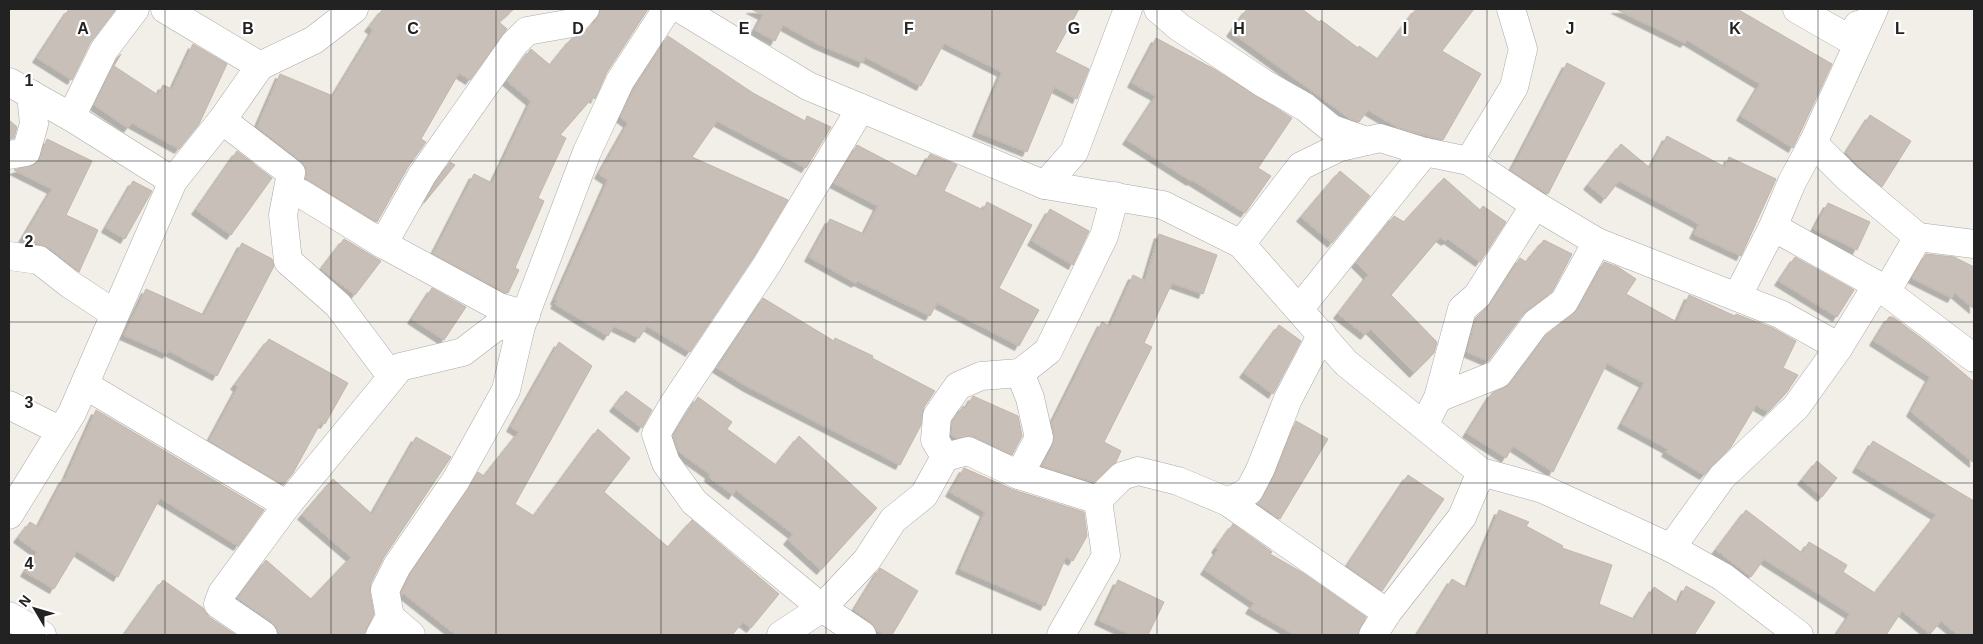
<svg xmlns="http://www.w3.org/2000/svg" width="1983" height="644" viewBox="0 0 1983 644" font-family="Helvetica,sans-serif">
<defs>
<filter id="shadow"><feDropShadow dx="-4.5" dy="4.5" stdDeviation="0" flood-color="#0004"/></filter>
</defs>
<rect width="100%" height="100%" fill="#f2efe9"/>
<g fill="#c7bfb8" stroke="#c4b6ab" filter="url(#shadow)">
<polygon points="69,9 116,9 90,43 72,80 37,58"/>
<polygon points="383,9 514,9 499,22 507,29 470,80 459,73 421,139 426,142 408,167 377,222 306,179 306,168 301,161 257,127 280,74 333,96 373,30 369,27"/>
<polygon points="600,9 648,9 607,72 595,99 593,97 560,135 566,138 538,198 544,201 515,268 519,270 508,293 505,292 433,254 474,174 492,183 531,101 507,81 531,49 550,65 571,39 583,34 596,20"/>
<polygon points="751,9 1079,9 1055,52 1089,69 1077,99 1054,87 1027,152 977,132 1002,72 944,43 921,86 865,57 863,63 818,44 783,25 775,41 755,30 763,15"/>
<polygon points="1247,9 1302,9 1319,22 1321,20 1358,48 1359,46 1378,59 1416,9 1474,9 1442,51 1481,74 1443,140 1399,128 1368,110 1359,122 1349,118 1231,32"/>
<polygon points="1616,9 1737,9 1832,64 1793,148 1741,116 1760,84 1687,40 1685,43"/>
<polygon points="668,36 753,93 805,121 807,116 831,127 806,168 717,121 692,157 788,200 753,258 690,352 647,326 639,338 614,326 608,336 555,304 557,301 555,300 608,180 599,174 628,123 620,117 634,89"/>
<polygon points="1156,38 1214,69 1292,118 1258,168 1271,176 1245,213 1192,180 1191,181 1127,140 1156,96 1132,83"/>
<polygon points="193,44 227,64 199,124 179,149 132,123 128,128 94,105 117,58 121,54 114,66 158,95 163,85 172,89"/>
<polygon points="1567,63 1605,83 1548,194 1511,171"/>
<polygon points="1870,115 1911,141 1882,187 1846,153"/>
<polygon points="9,120 17,127 14,138 9,139"/>
<polygon points="1667,136 1725,167 1729,157 1776,179 1741,256 1694,234 1699,224 1619,181 1605,199 1588,185 1621,144 1650,168"/>
<polygon points="47,139 92,161 66,215 98,230 79,272 49,248 23,238 52,189 14,170 37,163"/>
<polygon points="857,145 918,177 930,154 957,165 944,191 983,210 987,202 1032,225 999,288 1039,310 1019,346 937,303 930,316 858,281 856,283 809,257 830,219 864,234 878,206 834,183"/>
<polygon points="237,151 272,178 231,235 196,210"/>
<polygon points="450,162 455,165 424,203 435,183"/>
<polygon points="1340,171 1370,196 1332,243 1301,217"/>
<polygon points="1444,178 1480,210 1483,206 1506,222 1480,262 1448,239 1446,241 1440,237 1391,295 1437,342 1434,353 1414,373 1370,329 1365,335 1338,314 1368,275 1356,263 1394,216 1404,222"/>
<polygon points="133,181 152,191 125,239 106,228"/>
<polygon points="1828,203 1870,222 1857,250 1814,229"/>
<polygon points="1050,209 1089,231 1073,265 1032,241"/>
<polygon points="1159,234 1217,255 1203,294 1172,283 1144,343 1152,347 1104,442 1121,451 1116,462 1094,482 1042,466 1053,445 1054,435 1052,423 1102,322 1110,326 1133,275 1145,281"/>
<polygon points="344,239 381,261 355,295 321,269"/>
<polygon points="1544,240 1572,254 1552,292 1524,313 1488,361 1467,352 1476,318 1490,304 1520,258 1526,262"/>
<polygon points="242,243 272,259 274,266 217,376 169,351 167,354 124,335 146,289 204,315"/>
<polygon points="1926,254 1954,257 1974,267 1974,309 1955,293 1952,298 1912,278"/>
<polygon points="1795,257 1854,290 1837,317 1779,281"/>
<polygon points="1604,262 1618,267 1636,279 1626,294 1677,322 1689,295 1735,316 1736,314 1773,328 1796,341 1783,368 1798,375 1787,392 1768,412 1756,405 1731,447 1704,475 1666,452 1668,449 1622,424 1644,383 1607,363 1553,472 1513,446 1506,458 1467,433 1492,393 1510,384 1547,334 1577,310"/>
<polygon points="432,288 466,307 444,340 412,319"/>
<polygon points="763,298 834,341 835,338 873,356 872,358 935,391 924,407 921,425 900,465 748,387 717,368"/>
<polygon points="1889,317 1893,317 1929,344 1974,382 1974,463 1911,412 1930,377 1874,341"/>
<polygon points="1279,325 1301,341 1273,394 1244,373"/>
<polygon points="269,339 348,383 325,424 321,422 293,473 283,485 209,441 238,387 235,385"/>
<polygon points="559,342 592,366 515,504 534,516 598,429 630,458 604,492 668,547 692,520 779,594 751,628 743,622 732,635 456,635 404,594 402,596 401,592 410,574 478,472 484,476 519,432 511,427"/>
<polygon points="626,391 652,410 642,428 614,407"/>
<polygon points="973,396 1018,416 1022,436 1012,455 975,437 957,438 951,435 952,422 963,406 966,408"/>
<polygon points="698,397 732,422 727,429 776,465 799,436 877,508 821,570 788,540 793,534 736,490 733,495 709,477 710,474 679,452 673,436"/>
<polygon points="96,410 264,510 238,546 160,498 118,577 77,551 54,589 25,572 37,552 18,538 30,522 38,527 64,478 65,479"/>
<polygon points="1296,421 1328,439 1280,519 1258,504 1274,477"/>
<polygon points="416,437 451,457 384,557 371,583 370,593 374,614 364,635 278,635 277,628 272,622 237,598 266,560 311,599 351,557 302,515 333,479 372,514"/>
<polygon points="1873,441 1974,501 1974,635 1958,635 1941,621 1930,634 1902,611 1886,635 1836,635 1850,614 1764,559 1751,577 1716,550 1746,510 1802,553 1809,542 1847,565 1843,572 1875,593 1936,515 1857,468"/>
<polygon points="1817,461 1837,478 1822,497 1802,480"/>
<polygon points="964,468 1014,490 1084,512 1087,536 1073,561 1066,557 1045,606 960,569 985,512 950,492"/>
<polygon points="1408,475 1444,499 1382,591 1347,566"/>
<polygon points="1499,510 1529,522 1526,526 1563,546 1562,548 1612,565 1599,604 1634,619 1654,587 1678,603 1686,586 1715,602 1694,635 1417,635 1452,579 1467,588"/>
<polygon points="1233,524 1272,552 1270,554 1303,573 1366,617 1358,635 1295,635 1250,609 1254,603 1205,570 1218,550 1216,548"/>
<polygon points="880,568 918,591 892,635 885,635 876,630 871,622 854,610"/>
<polygon points="163,580 203,608 209,617 236,635 124,635"/>
<polygon points="1118,580 1164,602 1148,635 1131,635 1099,620"/>
</g>
<g fill="none" stroke-linecap="round" stroke-linejoin="round">
<g stroke="#a9a9a9" stroke-width="29">
<g id="street">
<polyline points="165,9 260,66"/>
<polyline points="681,9 808,86 1045,185 1163,205 1241,244 1346,363 1481,472 1543,489 1671,548 1723,577 1799,635"/>
<polyline points="1158,9 1179,27 1263,83 1305,107 1332,129 1366,141"/>
<polyline points="1797,9 1858,44 1858,25"/>
<polyline points="9,82 71,117 173,181"/>
<polyline points="861,108 766,266 673,405 656,434 666,463 694,502 822,608 862,635"/>
<polyline points="71,117 104,50 135,9"/>
<polyline points="222,120 291,173 283,215 288,261 338,305 392,377"/>
<polyline points="1813,143 1848,178 1918,237 1974,244"/>
<polyline points="9,155 26,152 34,124 31,94"/>
<polyline points="1469,161 1514,87 1523,49 1511,9"/>
<polyline points="1045,185 1074,152 1128,9"/>
<polyline points="287,196 300,193 383,244 499,307 526,315"/>
<polyline points="1773,227 1877,285 1974,358"/>
<polyline points="383,244 422,175 514,44 527,31 572,23 585,9"/>
<polyline points="1241,244 1301,166 1340,147 1380,138 1425,152 1469,161 1535,205 1597,242 1780,314 1839,347"/>
<polyline points="9,256 39,260 71,285 115,314"/>
<polyline points="1886,292 1918,237"/>
<polyline points="1738,295 1773,227 1792,182 1813,143 1874,9"/>
<polyline points="1300,308 1425,152"/>
<polyline points="85,385 287,505"/>
<polyline points="1438,398 1462,309 1477,296 1535,205"/>
<polyline points="9,405 61,431"/>
<polyline points="1424,425 1438,398 1498,374 1536,323 1564,302 1597,242"/>
<polyline points="945,457 935,440 937,416 958,386 981,376 1020,373 1048,351 1104,236 1115,196"/>
<polyline points="1019,475 1039,438 1030,398 1020,373"/>
<polyline points="1098,500 1122,476 1138,471 1178,481 1228,502 1387,613"/>
<polyline points="1228,502 1249,491 1260,470 1288,399 1322,334"/>
<polyline points="9,515 72,413 173,181 222,120 260,66 314,40 354,9"/>
<polyline points="1671,548 1722,477 1796,407 1839,347 1877,285"/>
<polyline points="9,616 42,635"/>
<polyline points="390,617 411,635"/>
<polyline points="263,635 218,604 222,593 287,505 392,377 400,367 463,352 497,326 521,326"/>
<polyline points="380,635 390,617 385,590 397,566 456,480 506,390 521,326 587,152 620,81 667,9"/>
<polyline points="781,635 822,608 867,560 893,520 924,495 945,457 968,451 1019,475 1098,500"/>
<polyline points="1061,635 1106,556 1098,500"/>
<polyline points="1373,635 1387,613 1462,517 1481,472"/>
</g>
</g>
<use href="#street" stroke="#fff" stroke-width="28"/>
</g>
<path fill="none" stroke="#222" stroke-width="1" stroke-opacity="0.55" d="M165 9V635M331 9V635M496 9V635M661 9V635M826 9V635M992 9V635M1157 9V635M1322 9V635M1487 9V635M1652 9V635M1818 9V635M9 161H1974M9 322H1974M9 483H1974"/>
<g font-size="16" text-anchor="middle" font-weight="bold" fill="#222" stroke="#fff" stroke-width="4.5" stroke-linejoin="round" paint-order="stroke">
<text x="83" y="34">A</text>
<text x="248" y="34">B</text>
<text x="413" y="34">C</text>
<text x="578" y="34">D</text>
<text x="744" y="34">E</text>
<text x="909" y="34">F</text>
<text x="1074" y="34">G</text>
<text x="1239" y="34">H</text>
<text x="1405" y="34">I</text>
<text x="1570" y="34">J</text>
<text x="1735" y="34">K</text>
<text x="1900" y="34">L</text>
<text x="29" y="86">1</text>
<text x="29" y="247">2</text>
<text x="29" y="408">3</text>
<text x="29" y="569">4</text>
</g>
<rect width="1983" height="644" fill="none" stroke="#222222" stroke-width="20"/>
<g transform="translate(35 609) rotate(308)" stroke="#ffffff" stroke-width="4" paint-order="stroke">
<path d="M0-4L9 19L0 12L-9 19Z" fill="#222222"/>
<text y="-8" font-size="14" font-weight="bold" text-anchor="middle" fill="#222222">N</text>
</g>
</svg>
